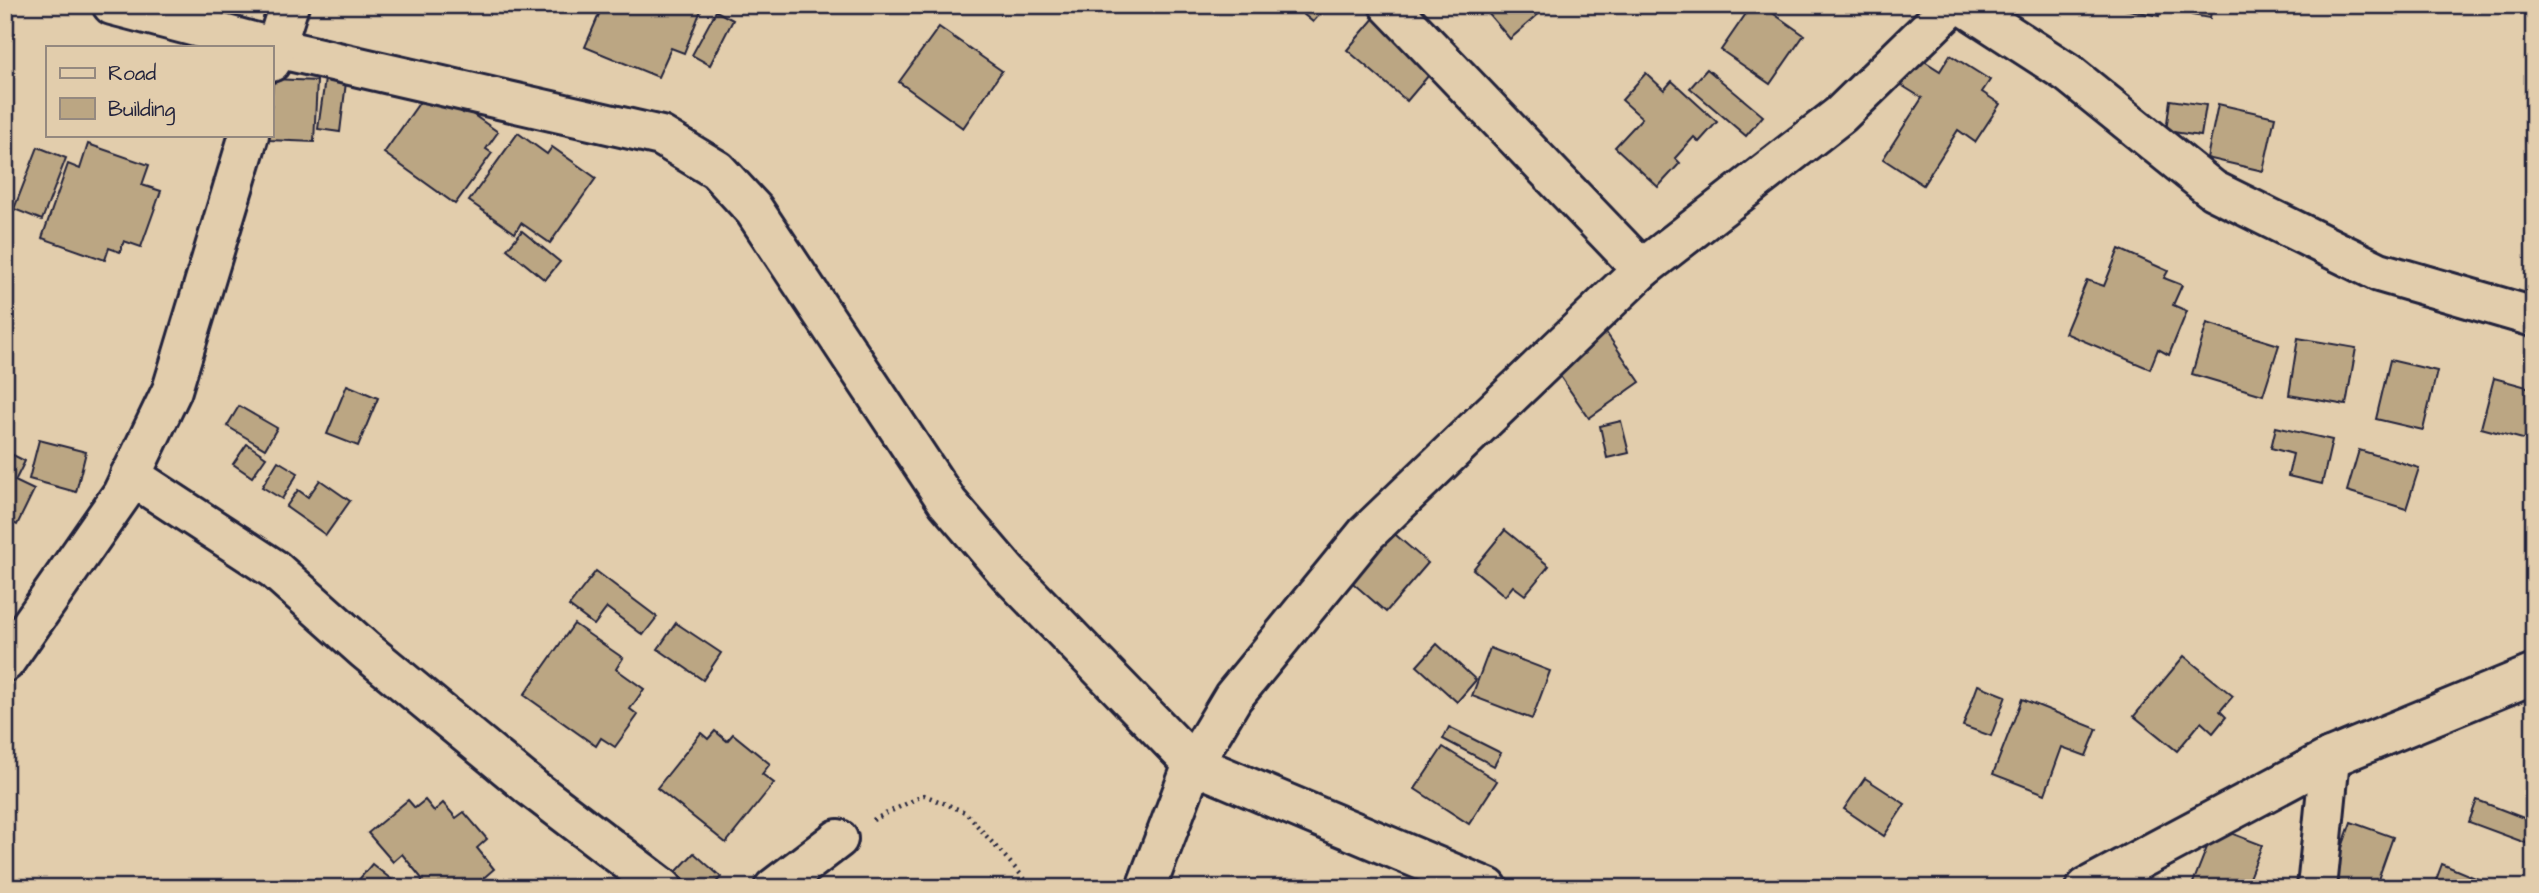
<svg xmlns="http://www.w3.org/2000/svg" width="2539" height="893" viewBox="0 0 2539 893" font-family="'Architects Daughter',sans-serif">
<rect width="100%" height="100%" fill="#e2cdac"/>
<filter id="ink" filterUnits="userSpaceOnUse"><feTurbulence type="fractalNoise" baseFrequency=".0143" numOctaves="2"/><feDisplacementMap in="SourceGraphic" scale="14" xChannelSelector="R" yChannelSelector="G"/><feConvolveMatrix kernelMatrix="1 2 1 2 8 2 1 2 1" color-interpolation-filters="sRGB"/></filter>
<g filter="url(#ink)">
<g fill="#bba683" stroke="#22223b" stroke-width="2">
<polygon points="603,5 703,5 684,53 671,48 658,77 585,47"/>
<polygon points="1292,5 1328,5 1313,22"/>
<polygon points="1481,5 1549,5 1510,39"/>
<polygon points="1752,5 1761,5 1804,35 1770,84 1721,50"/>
<polygon points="2104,5 2161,5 2159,16"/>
<polygon points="2193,5 2212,5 2210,18 2192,15"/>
<polygon points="716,11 733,20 710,65 692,55"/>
<polygon points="1380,11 1434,69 1407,101 1347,50"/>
<polygon points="939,27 1002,71 963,128 899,82"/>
<polygon points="1910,52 1940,71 1950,55 1990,80 1982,92 2000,104 1975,142 1958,130 1923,185 1883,159 1922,98 1893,80"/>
<polygon points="1707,69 1763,116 1746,136 1690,88"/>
<polygon points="1646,73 1664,90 1672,81 1717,122 1699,142 1694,137 1675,158 1680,163 1658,187 1615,147 1642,118 1622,100"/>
<polygon points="273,79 317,81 314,142 269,140"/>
<polygon points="325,79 346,82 340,132 318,129"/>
<polygon points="429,89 463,113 465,109 498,132 486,149 492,153 455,204 384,153"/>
<polygon points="2170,100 2206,105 2201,136 2166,131"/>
<polygon points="2218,104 2275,117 2263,171 2207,158"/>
<polygon points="518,133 547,154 552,147 596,178 550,243 521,223 515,233 469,201"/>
<polygon points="88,144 149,165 142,185 161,191 141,247 124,241 120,252 109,248 105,260 42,238 68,164 80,169"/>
<polygon points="38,147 66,158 42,220 14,209"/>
<polygon points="522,231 560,262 545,280 507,249"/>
<polygon points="2119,249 2168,271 2164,278 2182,285 2173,305 2187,311 2169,355 2158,349 2150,369 2065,333 2087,280 2104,286"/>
<polygon points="2207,323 2279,345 2263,395 2192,374"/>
<polygon points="1603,328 1640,382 1589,418 1551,363"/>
<polygon points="2298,338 2356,348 2346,405 2289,395"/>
<polygon points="2390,360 2437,371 2423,430 2376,419"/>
<polygon points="2494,378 2534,389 2534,442 2481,428"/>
<polygon points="347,385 378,398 358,446 327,434"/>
<polygon points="239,406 277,428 265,449 227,426"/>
<polygon points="1621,421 1629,453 1607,458 1600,426"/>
<polygon points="2276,427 2332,440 2322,484 2288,476 2293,454 2271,448"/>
<polygon points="39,440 86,452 76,492 29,479"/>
<polygon points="247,444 266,457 252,477 233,464"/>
<polygon points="2359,450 2419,468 2406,509 2347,491"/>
<polygon points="5,451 25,461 15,481 34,490 17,525 5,519"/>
<polygon points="278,461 298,473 282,499 262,487"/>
<polygon points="320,480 350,501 326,535 286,507 298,490 308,497"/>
<polygon points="1389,529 1428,563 1386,612 1347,578"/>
<polygon points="1505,530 1549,566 1525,595 1513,586 1505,596 1473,569"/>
<polygon points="596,571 657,617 643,635 607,608 594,625 569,606"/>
<polygon points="676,623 721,653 703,680 658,649"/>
<polygon points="574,624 623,658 616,669 644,689 630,709 638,715 615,747 601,738 596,746 524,695"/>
<polygon points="1437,644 1476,680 1457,702 1417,666"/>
<polygon points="1490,648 1550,671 1532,719 1472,696"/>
<polygon points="2184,656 2233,696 2220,711 2226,717 2213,733 2201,722 2177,751 2134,716"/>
<polygon points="1978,685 2006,696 1991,736 1963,726"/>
<polygon points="2022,699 2097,729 2086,756 2062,747 2045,794 1993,774"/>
<polygon points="1449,727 1501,753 1494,766 1443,739"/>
<polygon points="715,731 727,741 733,734 770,764 762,774 774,783 726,843 657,788 701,733 708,739"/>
<polygon points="1443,747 1497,781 1469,824 1415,789"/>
<polygon points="1865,778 1905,804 1884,836 1844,809"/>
<polygon points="408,800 415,808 425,800 434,811 443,803 456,818 464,812 487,839 477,848 494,869 472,888 415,888 423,880 402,854 393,862 368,833"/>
<polygon points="2477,800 2534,822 2534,846 2469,822"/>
<polygon points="2351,822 2393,837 2375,888 2346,888 2330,882"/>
<polygon points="2215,827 2262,845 2245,888 2191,888"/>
<polygon points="694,853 721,877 711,888 693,888 676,872"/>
<polygon points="372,864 402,888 364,888 357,882"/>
<polygon points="2442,864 2478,879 2475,888 2433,888"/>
</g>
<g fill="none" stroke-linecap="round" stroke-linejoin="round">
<g stroke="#22223b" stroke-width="44">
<g id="minor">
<polyline points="112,5 276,48 661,136 717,170 754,210 948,503 1008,573 1193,764 1488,888"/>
<polyline points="1389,5 1642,269"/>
<polyline points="1963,5 2068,73 2213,190 2379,272 2534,317"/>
<polyline points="271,62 289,5"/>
<polyline points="130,475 274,569 365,650 532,788 663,888"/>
<polyline points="5,662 122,494 172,390 249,135"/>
<polyline points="774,888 838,839"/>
<polyline points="1146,888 1193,764 1233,697 1367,533 1642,269 1840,115 1953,5"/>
<polyline points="2086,888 2330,758 2534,674"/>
<polyline points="2317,888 2330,758"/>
</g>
</g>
<polyline stroke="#22223b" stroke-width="4.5" stroke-dasharray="2 5" stroke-linecap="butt" points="873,820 924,795 965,812 1033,888"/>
<use href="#minor" stroke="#e2cdac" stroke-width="38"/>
</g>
</g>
<rect width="2539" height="893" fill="none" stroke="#e2cdac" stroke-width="28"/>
<rect x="14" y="14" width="2511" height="865" fill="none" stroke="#22223b" stroke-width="2.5" filter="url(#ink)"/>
<rect x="46" y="46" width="228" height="91" fill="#e2cdac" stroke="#95897f" stroke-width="2"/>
<rect x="60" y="68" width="35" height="10" fill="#e2cdac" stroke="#95897f" stroke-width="2"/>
<text x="108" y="80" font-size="21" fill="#22223b">Road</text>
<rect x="60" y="98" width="35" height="21" fill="#bba683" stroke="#95897f" stroke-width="2"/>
<text x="108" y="116" font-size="21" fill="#22223b">Building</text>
</svg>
